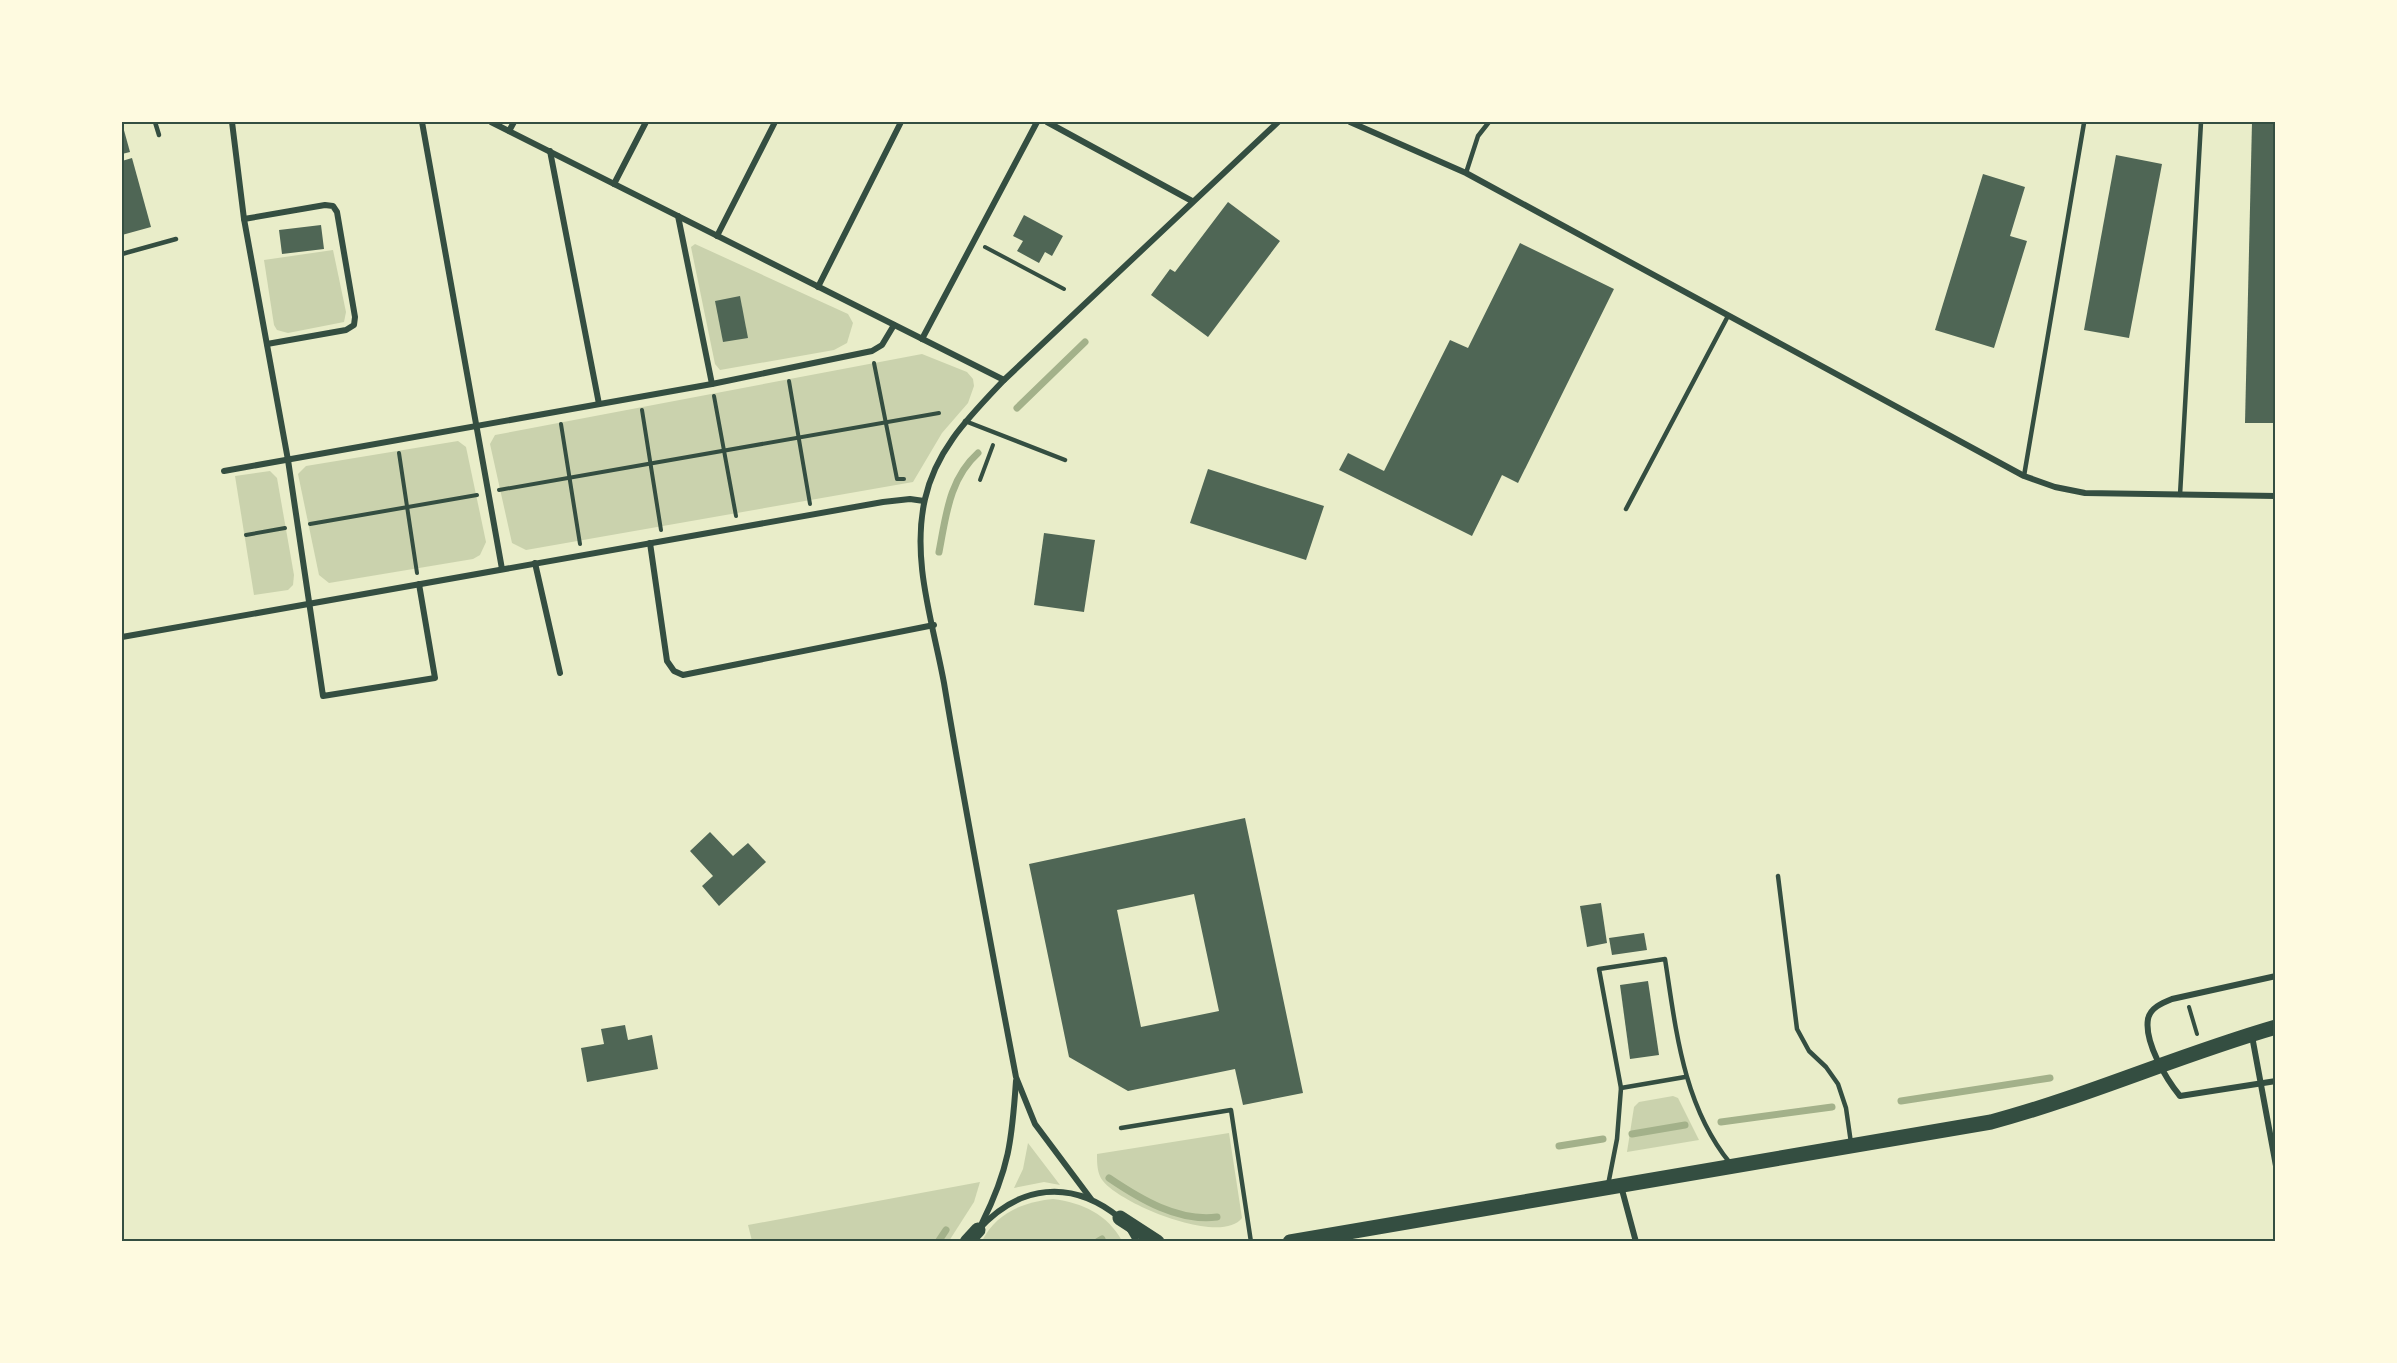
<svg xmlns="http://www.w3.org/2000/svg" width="2397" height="1363" viewBox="0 0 2397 1363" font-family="'DejaVu Sans',sans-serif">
<rect width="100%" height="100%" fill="#e9edc9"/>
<g fill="#cad2ad">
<polygon points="695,244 848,314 853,323 847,343 834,350 720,370 715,364 691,247"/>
<polygon points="333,250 346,312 344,322 288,333 277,330 274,325 264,260"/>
<polygon points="922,354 967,372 973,379 974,386 968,403 942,433 913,482 526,550 512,543 490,444 495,435"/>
<polygon points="458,441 466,447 486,542 480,555 473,559 329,583 319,575 298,474 306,466"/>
<polygon points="270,471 277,478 294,575 293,585 288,590 254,595 235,476"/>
<polygon points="1673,1096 1678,1098 1699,1140 1627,1152 1634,1107 1639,1102"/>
<path d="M1229 1133 1242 1218C1221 1246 1121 1204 1103 1181 1097 1174 1097 1163 1097 1154Z"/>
<polygon points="1028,1143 1060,1185 1044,1182 1014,1188 1023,1169"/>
<polygon points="980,1182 974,1202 949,1241 752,1241 748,1225"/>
<path d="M1053 1199C1083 1203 1107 1214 1122 1241H982C996 1213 1023 1202 1053 1199Z"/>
</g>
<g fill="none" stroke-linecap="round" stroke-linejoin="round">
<g stroke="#a3b18a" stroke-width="7">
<polyline points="1017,408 1085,342"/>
<path d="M939 552C946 516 949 479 978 453"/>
<polyline points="1901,1101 2050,1078"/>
<polyline points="1721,1122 1832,1107"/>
<polyline points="1632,1134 1685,1125"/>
<polyline points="1559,1146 1603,1139"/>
<path d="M1109 1178C1140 1199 1178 1222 1217 1217"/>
<polyline points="938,1242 946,1230"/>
<polyline points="1097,1242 1102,1239"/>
</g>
</g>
<g fill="#4f6655" fill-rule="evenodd">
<polygon points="2252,122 2276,122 2276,423 2245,423"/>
<polygon points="122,123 130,152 122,154"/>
<polygon points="2116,155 2162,164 2129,338 2084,330"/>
<polygon points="132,158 151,227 122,235 122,161"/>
<polygon points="1983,174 2025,187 2010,236 2027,241 1994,348 1935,330"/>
<polygon points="1228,202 1280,241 1208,337 1151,295 1170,269 1175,272"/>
<polygon points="1024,215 1063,236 1052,256 1045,252 1039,263 1017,251 1023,241 1013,236"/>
<polygon points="321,225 324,249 282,254 279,230"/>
<polygon points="1520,243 1614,289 1518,483 1502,475 1472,536 1339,470 1348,453 1384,471 1450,340 1468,348"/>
<polygon points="740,296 748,338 723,342 715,301"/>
<polygon points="1208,469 1324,506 1306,560 1190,523"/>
<polygon points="1044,533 1095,540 1084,612 1034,605"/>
<path d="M1245 818 1303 1093 1243 1105 1235 1069 1128 1091 1069 1057 1029 864ZM1194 894 1219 1011 1141 1027 1117 910Z"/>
<polygon points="710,832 733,856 748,843 766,862 719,906 702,886 713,876 690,851"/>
<polygon points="1601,903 1607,943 1587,947 1580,906"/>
<polygon points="1644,933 1647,950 1612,955 1609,938"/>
<polygon points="1648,981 1659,1055 1630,1059 1620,985"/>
<polygon points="625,1025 628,1040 652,1035 658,1069 587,1082 581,1048 604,1044 601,1029"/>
</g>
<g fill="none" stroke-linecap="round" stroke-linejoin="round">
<g stroke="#344e41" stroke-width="4">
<polyline points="985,247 1064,289"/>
<polyline points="874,363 897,479 904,479"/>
<polyline points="789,381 810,504"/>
<polyline points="714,396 736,516"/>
<polyline points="642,410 661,530"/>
<polyline points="561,424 580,544"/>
<polyline points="399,453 417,573"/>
<polyline points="980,480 993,445"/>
<polyline points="499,490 939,413"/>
<polyline points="310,524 477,495"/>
<polyline points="246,535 285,528"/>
<polyline points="2189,1007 2197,1034"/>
</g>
<g stroke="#344e41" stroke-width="4.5">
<polyline points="155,122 159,135"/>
<polyline points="1466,173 1478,136 1489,122"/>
<polyline points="122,254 176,239"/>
<polyline points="965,421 1065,460"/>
<polyline points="2024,476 2084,123"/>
<polyline points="2180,495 2201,122"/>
<polyline points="1626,509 1728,316"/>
<polyline points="1778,876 1797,1029 1809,1051 1826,1067 1838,1084 1846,1108 1851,1143"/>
<polyline points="1621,1088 1685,1077"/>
<polyline points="1121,1128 1231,1110 1251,1242"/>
<path d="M1608 1185 1617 1139 1621 1088 1599 969 1665 959C1676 1030 1683 1105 1730 1163"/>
</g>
<g stroke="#344e41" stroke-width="6">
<polyline points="232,122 244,219 288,460 323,696 435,678 419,584"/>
<polyline points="422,122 502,569"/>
<polyline points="491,122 1004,380"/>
<polyline points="1047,122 1192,201"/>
<polyline points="1350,122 1466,173 2024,476 2055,487 2085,493 2276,496"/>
<polyline points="509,131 514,122"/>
<polyline points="550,151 599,404"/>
<polyline points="614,184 646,122"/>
<polyline points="678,216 712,384"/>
<polyline points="244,219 325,205 333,206 337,212 355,317 354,325 346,330 267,344"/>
<polyline points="717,236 775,122"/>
<polyline points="818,287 901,122"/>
<polyline points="922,339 1037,122"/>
<polyline points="224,471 712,384 872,351 882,345 894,325"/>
<polyline points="650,543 667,661 674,671 683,675 934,625"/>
<polyline points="535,563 560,673"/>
<polyline points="122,637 883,502 910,499 924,501"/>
<path d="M2276 976 2172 999C2162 1003 2150 1008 2148 1019 2144 1042 2166 1079 2180 1096L2276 1081"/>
<polyline points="2252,1036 2276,1166"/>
<polyline points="1621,1186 1636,1242"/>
<path d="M1091 1199 1035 1124 1016 1077C991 946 966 815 944 683 933 623 911 560 925 499 936 449 970 416 1004 380L1278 122"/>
<path d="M982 1223C1009 1169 1012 1140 1016 1081"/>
<path d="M978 1230C1019 1185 1071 1178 1120 1218"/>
<polyline points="1130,1230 1137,1242"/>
</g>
<g stroke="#344e41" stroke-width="15">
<polyline points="1120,1218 1157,1242"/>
<polyline points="967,1242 978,1230"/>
<path d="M1290 1242 1991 1122C2088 1096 2179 1055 2276 1027"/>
</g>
</g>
<rect width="2397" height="1363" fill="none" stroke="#fefae0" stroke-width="246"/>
<rect x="123" y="123" width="2151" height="1117" fill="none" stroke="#344e41" stroke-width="2"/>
</svg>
